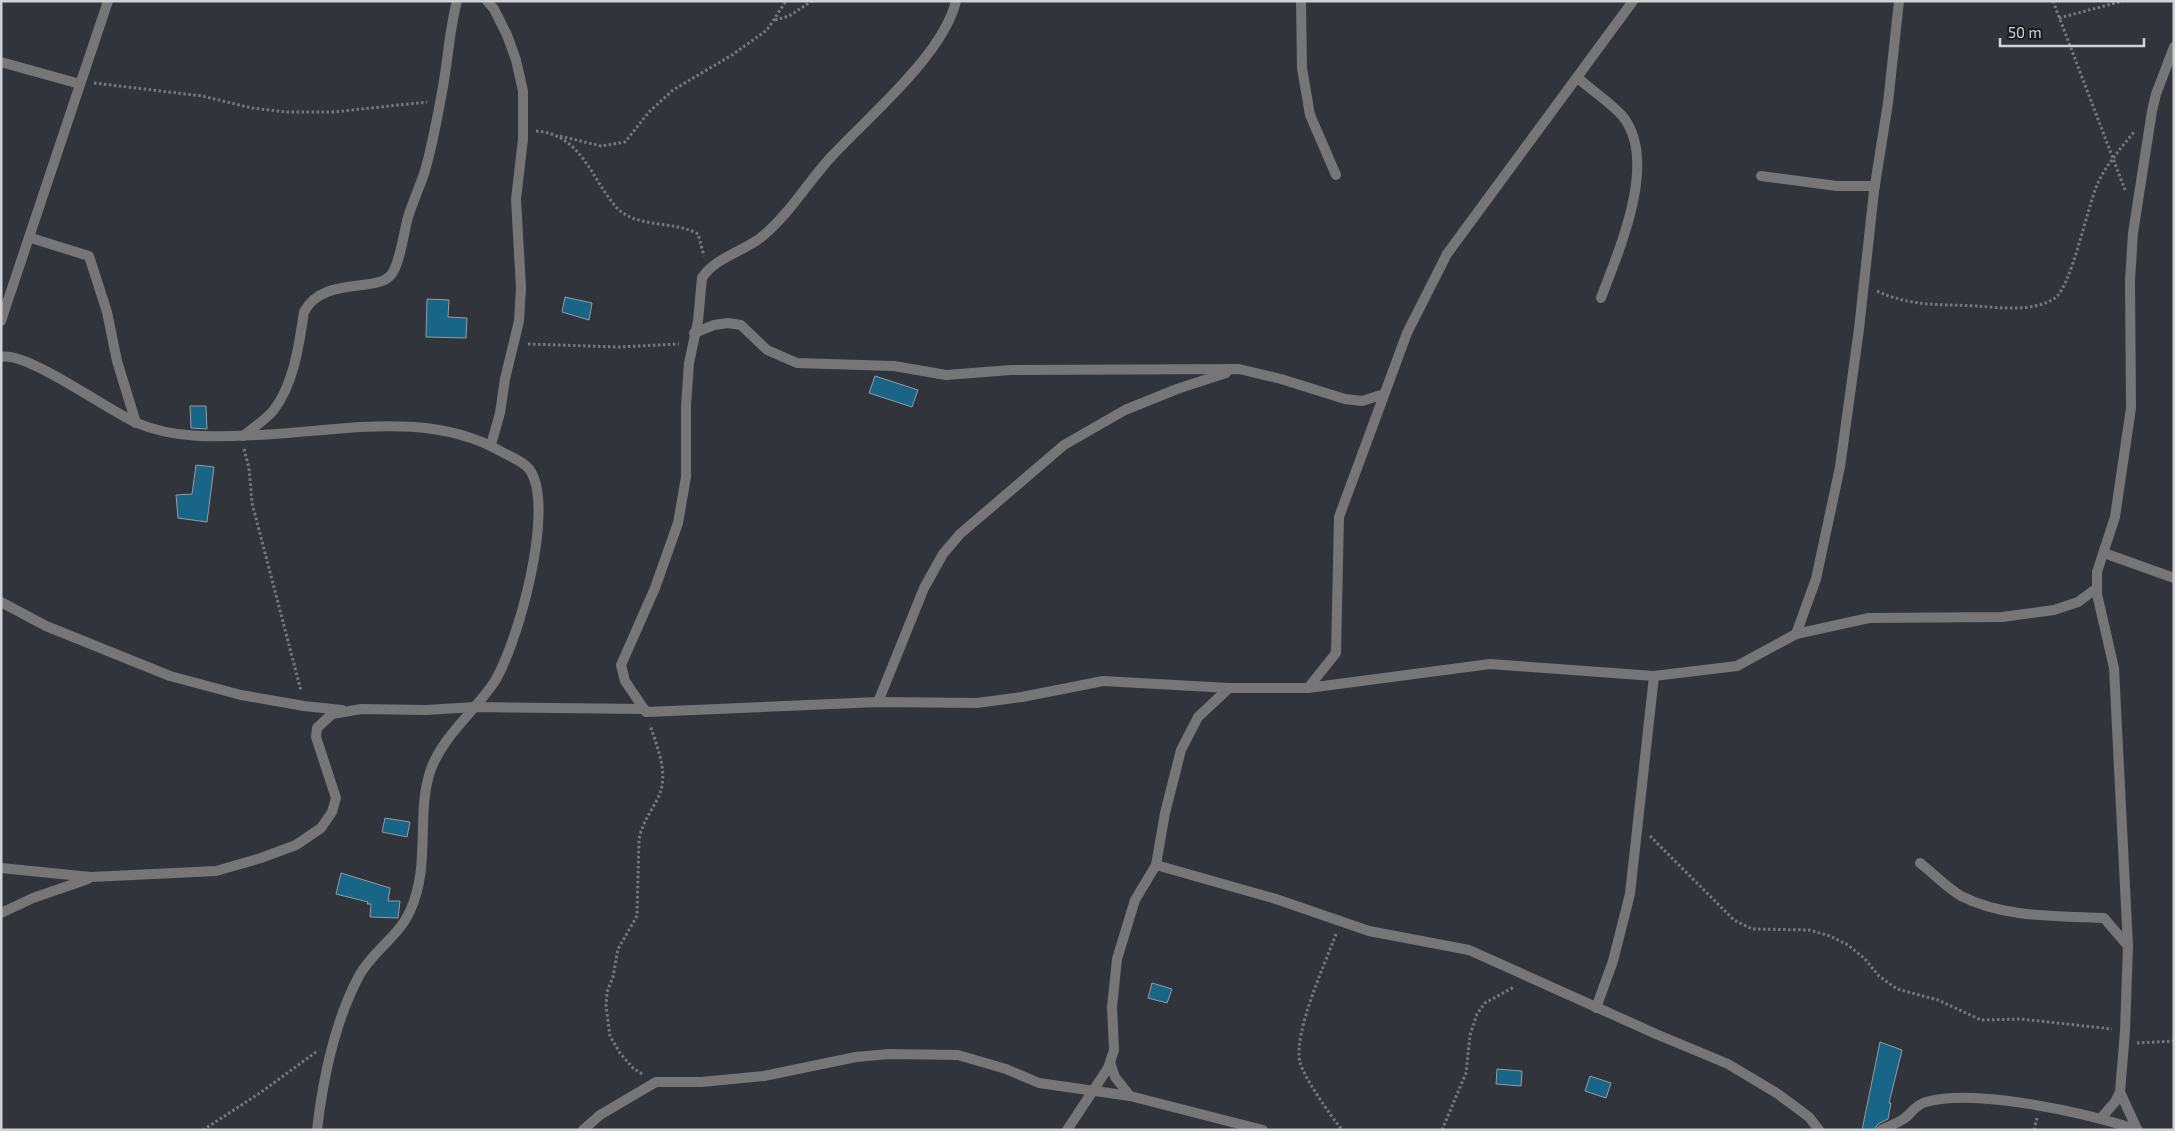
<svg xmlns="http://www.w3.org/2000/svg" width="2175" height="1131" viewBox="0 0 2175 1131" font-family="'Exo 2',sans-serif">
<rect width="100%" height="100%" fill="#31343a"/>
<g fill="#186588" stroke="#959ca1">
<polygon points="565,297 592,303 589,320 562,312"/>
<polygon points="427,299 449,300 448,317 467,318 466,338 426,337"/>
<polygon points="875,376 918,390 912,407 869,393"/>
<polygon points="190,406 206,406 207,429 191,428"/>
<polygon points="196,465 214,467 207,522 178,518 176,495 192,494"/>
<polygon points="385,818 410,822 407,837 382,832"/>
<polygon points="341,873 390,888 388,901 400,901 398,918 370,917 371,904 367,904 368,902 336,894"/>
<polygon points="1152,983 1172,989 1167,1003 1148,998"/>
<polygon points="1880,1042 1902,1050 1889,1103 1891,1103 1888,1119 1878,1124 1874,1130 1862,1130"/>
<polygon points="1497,1069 1522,1071 1521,1086 1496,1084"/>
<polygon points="1590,1076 1611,1083 1606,1098 1585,1091"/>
</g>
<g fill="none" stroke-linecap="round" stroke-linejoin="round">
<g stroke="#76787e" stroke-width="3" stroke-dasharray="2.5 2.5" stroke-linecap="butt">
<polyline points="2053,1 2125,190"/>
<polyline points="2059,18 2123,1"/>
<polyline points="775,20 789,16 812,1"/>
<polyline points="94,83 202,96 252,108 286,112 334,112 427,102"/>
<path d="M536 131C581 134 591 178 616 207 636 229 674 220 698 234L704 256"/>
<polyline points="560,136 601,146 625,142 649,112 673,90 732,55 767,30 786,1"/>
<path d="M1877 291C1911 307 1940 304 1977 306 2001 308 2035 312 2055 298 2071 287 2087 209 2097 185 2106 165 2120 149 2134 132"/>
<polyline points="528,344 619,347 679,344"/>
<polyline points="244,449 249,468 252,503 301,691"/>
<polyline points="1650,836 1734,920 1752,929 1809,930 1830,936 1848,945 1865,959 1879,976 1897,989 1938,1000 1981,1020 2021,1019 2112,1029"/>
<path d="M1336 934C1325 964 1293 1033 1300 1062 1304 1078 1331 1116 1342 1130"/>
<polyline points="2137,1043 2174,1041"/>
<path d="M642 1074 633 1068 620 1053 610 1036 606 1006 607 992 613 977 618 949 637 916 639 839C642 824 650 813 657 800 670 775 658 750 650 725"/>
<polyline points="203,1130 260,1093 316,1052"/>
<polyline points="1442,1130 1466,1073 1470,1035 1477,1014 1485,1003 1514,987"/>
<polyline points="2034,1130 2037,1118"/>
</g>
<g stroke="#767679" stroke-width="10">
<polyline points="487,1 494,9 507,35 516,60 523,91 523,139 516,199 521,288 519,321 505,379 500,413 491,445"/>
<polyline points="1301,1 1302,68 1310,115 1336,175"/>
<polyline points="1,62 80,84"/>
<path d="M1578 78C1591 90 1614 105 1624 118 1658 164 1618 252 1601 298"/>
<polyline points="1761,176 1837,186 1875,186"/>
<polyline points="31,238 89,256 107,312 117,361 136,423"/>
<polyline points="1,321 108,1"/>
<polyline points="694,333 714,325 728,323 741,325 767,350 797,363 894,366 946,375 1011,370 1239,369 1281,379 1345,399 1362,401 1384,394"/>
<path d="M1 357C25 350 109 411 137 423 174 439 217 437 257 435 337 432 428 409 502 452 511 457 523 461 529 469 557 505 517 648 493 684 473 713 441 738 430 772 416 815 431 866 410 911 399 936 372 952 359 976 334 1023 323 1078 317 1130"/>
<path d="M243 436C253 428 265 420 273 411 294 384 299 345 304 312 322 276 376 293 391 275 400 264 404 231 408 217 413 202 419 188 424 174 432 148 437 119 442 92 448 62 449 31 457 1"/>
<polyline points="2104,553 2174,578"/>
<polyline points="1,602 46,626 170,676 241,695 304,706 342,710"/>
<polyline points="1796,634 1869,618 2002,617 2054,610 2078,602 2097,588"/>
<polyline points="1308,688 1336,653 1339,517 1407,333 1447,254 1633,1"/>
<polyline points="878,702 924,588 943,554 960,534 1064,445 1125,410 1177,389 1226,373"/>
<path d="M644 709 625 681 621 665 655 588 678 523 686 477V406L689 363 698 321 702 278C715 257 746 251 764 235 790 213 808 182 831 157 869 116 943 55 956 1"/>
<path d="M1920 863C1933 873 1947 888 1961 896 2004 918 2057 916 2104 918L2128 946"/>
<polyline points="1156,865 1276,899 1369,931 1469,950 1656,1034 1728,1064 1778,1094 1809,1117 1819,1130"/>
<polyline points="1,868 91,877 216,871 261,858 296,845 321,828 332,812 336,798 316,737 317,728 332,714 361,709 426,710 475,707 644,709 646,712 878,702 977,703 1022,697 1103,681 1229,688 1308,688 1490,664 1654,676 1737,666 1796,634 1816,579 1840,467 1859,329 1874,191 1888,103 1899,1"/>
<polyline points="1,913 33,898 88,879"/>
<polyline points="1596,1008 1613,961 1630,894 1654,676"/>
<polyline points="1110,1062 1115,1077 1130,1096"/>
<polyline points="2120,1092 2137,1129"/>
<polyline points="2101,1118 2115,1102 2120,1092 2125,1031 2128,946 2114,668 2097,594 2097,572 2115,517 2131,408 2130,281 2133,233 2152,111 2156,94 2174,47"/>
<polyline points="583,1130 600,1115 656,1082 701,1082 764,1076 856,1057 889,1054 958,1055 1006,1069 1039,1083 1130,1096 1263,1130"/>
<polyline points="1067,1130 1108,1068 1114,1050 1112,1007 1117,959 1135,900 1156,865 1165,813 1181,750 1198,717 1229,688"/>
<path d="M1881 1130C1887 1127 1895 1124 1902 1120 1911 1115 1914 1105 1926 1102 1977 1088 2087 1113 2138 1130"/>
</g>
</g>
<rect width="2175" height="1131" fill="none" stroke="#d0d2d6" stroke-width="5"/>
<path d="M2000 38v8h144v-8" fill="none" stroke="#d0d2d6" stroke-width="2.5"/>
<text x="2008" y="38" font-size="15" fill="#d0d2d6" stroke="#1b1c1f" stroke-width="4" paint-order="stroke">50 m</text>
</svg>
